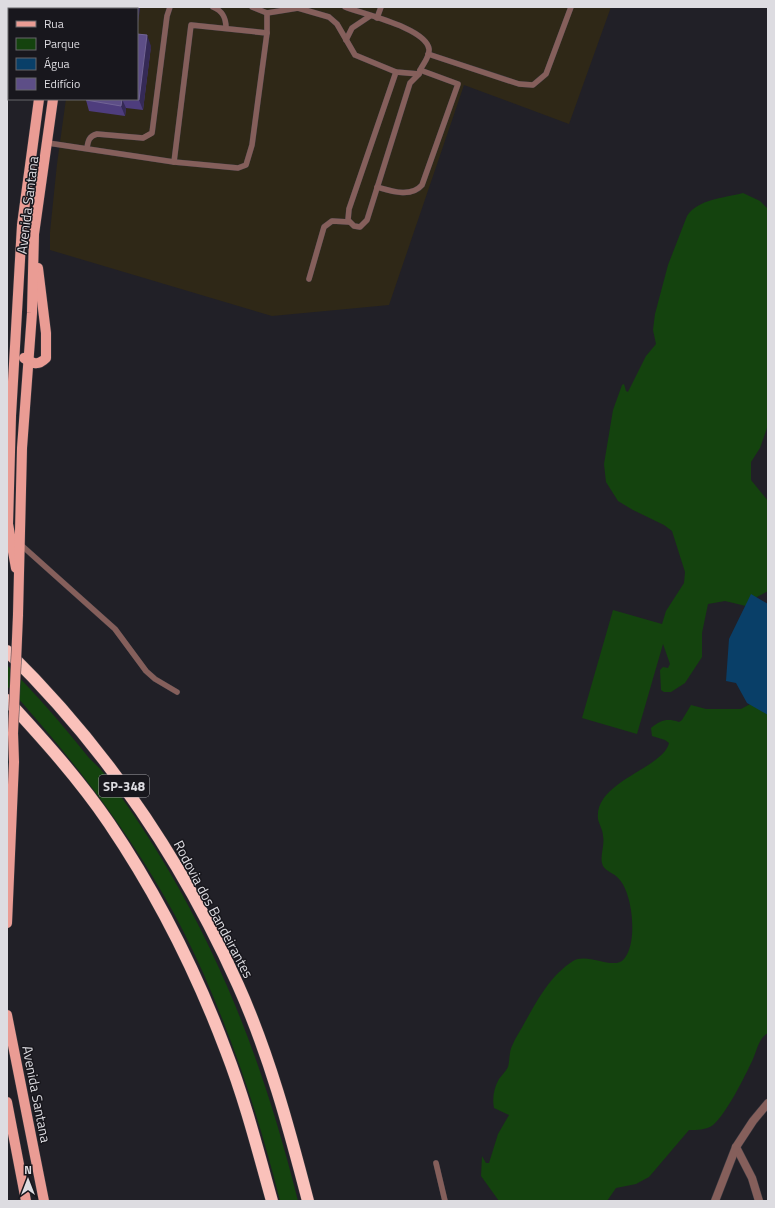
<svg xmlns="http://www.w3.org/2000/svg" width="775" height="1208" viewBox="0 0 775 1208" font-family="'Titillium Web',sans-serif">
<rect width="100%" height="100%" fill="#212027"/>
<polygon fill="#2f2817" points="78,7 611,7 569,124 464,85 389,305 272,316 50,250 50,232 57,164 66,99 137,99 137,9 78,9"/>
<g fill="#14430e">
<path d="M743 193 760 201 768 209V425L760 448 751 462V480L768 501V591L753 599 746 606 725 601 708 604 702 633V657L685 683 671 692H664L661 690 660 670 663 667 668 668 670 664 663 644 637 734 582 718 613 610 662 624 666 611 684 583 685 572 672 531 664 525 633 510 618 501 606 482 604 464 613 410 622 385 624 384 626 391 628 392 646 356 656 344 653 330 655 314 668 265 687 216C698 199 724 198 743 193Z"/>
<path d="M7 665C36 694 63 725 89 758 95 764 101 769 106 776 203 906 259 1044 298 1201H280C261 1124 236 1048 204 975 157 867 85 772 7 686Z"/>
<path d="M768 700V1033C759 1038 757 1050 753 1059 745 1076 727 1113 713 1125 706 1130 697 1130 689 1130L649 1177 636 1184 616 1188 607 1201H499L481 1176 482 1156 486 1163H489L498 1134 509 1115 494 1108C492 1098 494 1088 499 1079 502 1075 506 1071 508 1067 510 1060 509 1052 512 1046 515 1038 521 1030 525 1022 538 999 550 976 573 961 588 952 614 971 624 959 638 943 633 894 619 879 615 873 603 871 602 863 600 855 605 845 603 836 603 830 599 824 598 819 594 781 663 769 669 743L665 740 652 736 651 728C661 720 667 718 679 722L682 720 691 705 706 709H741L756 701Z"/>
</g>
<polygon fill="#093f68" points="751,594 768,604 768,715 747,703 736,683 726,681 729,639"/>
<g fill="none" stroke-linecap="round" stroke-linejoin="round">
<g stroke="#3b3a41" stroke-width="6">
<g id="service">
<path d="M213 7C223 11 226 18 226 28"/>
<path d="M252 7 267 13 298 8 329 17 337 24 355 55 396 72 419 74C420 66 430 59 429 49 426 28 363 14 345 7"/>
<polyline points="377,18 381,7"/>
<polyline points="346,40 352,28 370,16"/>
<polyline points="428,54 519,84 533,85 546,74 571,7"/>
<polyline points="396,72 349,209 348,220 354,226 360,227 367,220 410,83 419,74"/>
<polyline points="48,143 174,162 238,168 246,165 252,145 267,33 267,13"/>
<path d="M87 148C88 141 89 136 97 134L143 138 152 133 167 16 170 7"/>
<polyline points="174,162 191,25 267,33"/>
<path d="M377 187C391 191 411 198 422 185L458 84 420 70"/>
<polyline points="309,279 324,227 332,221 349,222"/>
<polyline points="20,544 115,629 146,671 155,679 177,692"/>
<polyline points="436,1163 445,1201"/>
</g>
</g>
<g stroke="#3b3a41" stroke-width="9">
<g id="minor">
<polyline points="7,24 9,24"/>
<polyline points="736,1147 752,1178 759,1201"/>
<polyline points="715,1201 736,1147 753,1121 768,1103"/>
</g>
</g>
<g stroke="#3b3a41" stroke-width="11">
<g id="primary">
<polyline points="32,9 33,7"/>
<polyline points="51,9 52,7"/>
<polyline points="65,9 65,7"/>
<path d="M24 358C33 364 38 366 46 358V333L38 268"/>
<polyline points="16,568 8,524 11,416 22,225 39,99"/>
<polyline points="18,615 22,448 32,313 34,234 53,99"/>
<polyline points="7,923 14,762 13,733"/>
<polyline points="7,1015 44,1201"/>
<polyline points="7,1102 26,1201"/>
</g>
</g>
<g stroke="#3b3a41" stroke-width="13">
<g id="motorway">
<path d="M7 651C105 747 182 860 238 985 269 1054 289 1128 308 1201"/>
<path d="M7 700C43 739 79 779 109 823 157 894 196 971 226 1051 245 1100 258 1151 272 1201"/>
</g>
</g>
<use href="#service" stroke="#855f5b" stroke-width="5.5"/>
<use href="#minor" stroke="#855f5b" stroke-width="8"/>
<use href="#primary" stroke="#ea9c94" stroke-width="10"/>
<use href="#motorway" stroke="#fac1ba" stroke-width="12"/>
<g stroke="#3b3a41" stroke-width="11" stroke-linecap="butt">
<polyline id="primary-bridge" points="13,733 18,615"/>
</g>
<use href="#primary-bridge" stroke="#ea9c94" stroke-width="10"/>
</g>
<polygon fill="#4e3d7d" points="151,46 143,110 126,108 125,116 89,111 86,100 86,99 137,99"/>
<g fill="#352a56">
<polygon points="135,7 140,7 140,9 137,29 137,9 135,9"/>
<polygon points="147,35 151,46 143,110 139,100"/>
<polygon points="122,99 126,108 125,116 121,106"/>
</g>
<g fill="#5d4e87" stroke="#716495">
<polygon points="101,7 135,7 135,9 100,9"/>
<polygon points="137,34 147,35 139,100 133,99 137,99"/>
<polygon points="86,99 122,99 121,106 86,100"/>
</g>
<g text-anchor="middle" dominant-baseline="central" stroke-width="3" stroke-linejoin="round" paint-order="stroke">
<rect fill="#18171d" stroke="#a2a1a6" stroke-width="1" x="99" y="775" width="50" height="22" rx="3"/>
<g font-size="13" font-weight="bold" fill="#dddce1">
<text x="124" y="786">SP-348</text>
</g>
<g font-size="14" fill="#dddce1" stroke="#18171d">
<text transform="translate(27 205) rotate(-83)">Avenida Santana</text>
<text transform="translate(214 909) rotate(62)">Rodovia dos Bandeirantes</text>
<text transform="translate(37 1094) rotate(79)">Avenida Santana</text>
</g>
</g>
<rect width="775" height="1208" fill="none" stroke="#dddce1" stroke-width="16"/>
<rect x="8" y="8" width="130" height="92" fill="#18171d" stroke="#67666b"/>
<rect x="16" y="21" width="20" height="6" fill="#ea9c94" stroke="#67666b"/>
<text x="44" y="28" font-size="12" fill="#dddce1">Rua</text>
<rect x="16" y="38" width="20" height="12" fill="#14430e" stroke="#67666b"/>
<text x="44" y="48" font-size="12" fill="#dddce1">Parque</text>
<rect x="16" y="58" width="20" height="12" fill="#093f68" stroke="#67666b"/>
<text x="44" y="68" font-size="12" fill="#dddce1">Água</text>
<rect x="16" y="78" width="20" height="12" fill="#5d4e87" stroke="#67666b"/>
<text x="44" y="88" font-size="12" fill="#dddce1">Edifício</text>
<g transform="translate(28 1180)" stroke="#18171d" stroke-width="3" paint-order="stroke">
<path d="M0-3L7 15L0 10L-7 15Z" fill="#dddce1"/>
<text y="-6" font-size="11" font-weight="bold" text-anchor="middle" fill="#dddce1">N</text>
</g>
</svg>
